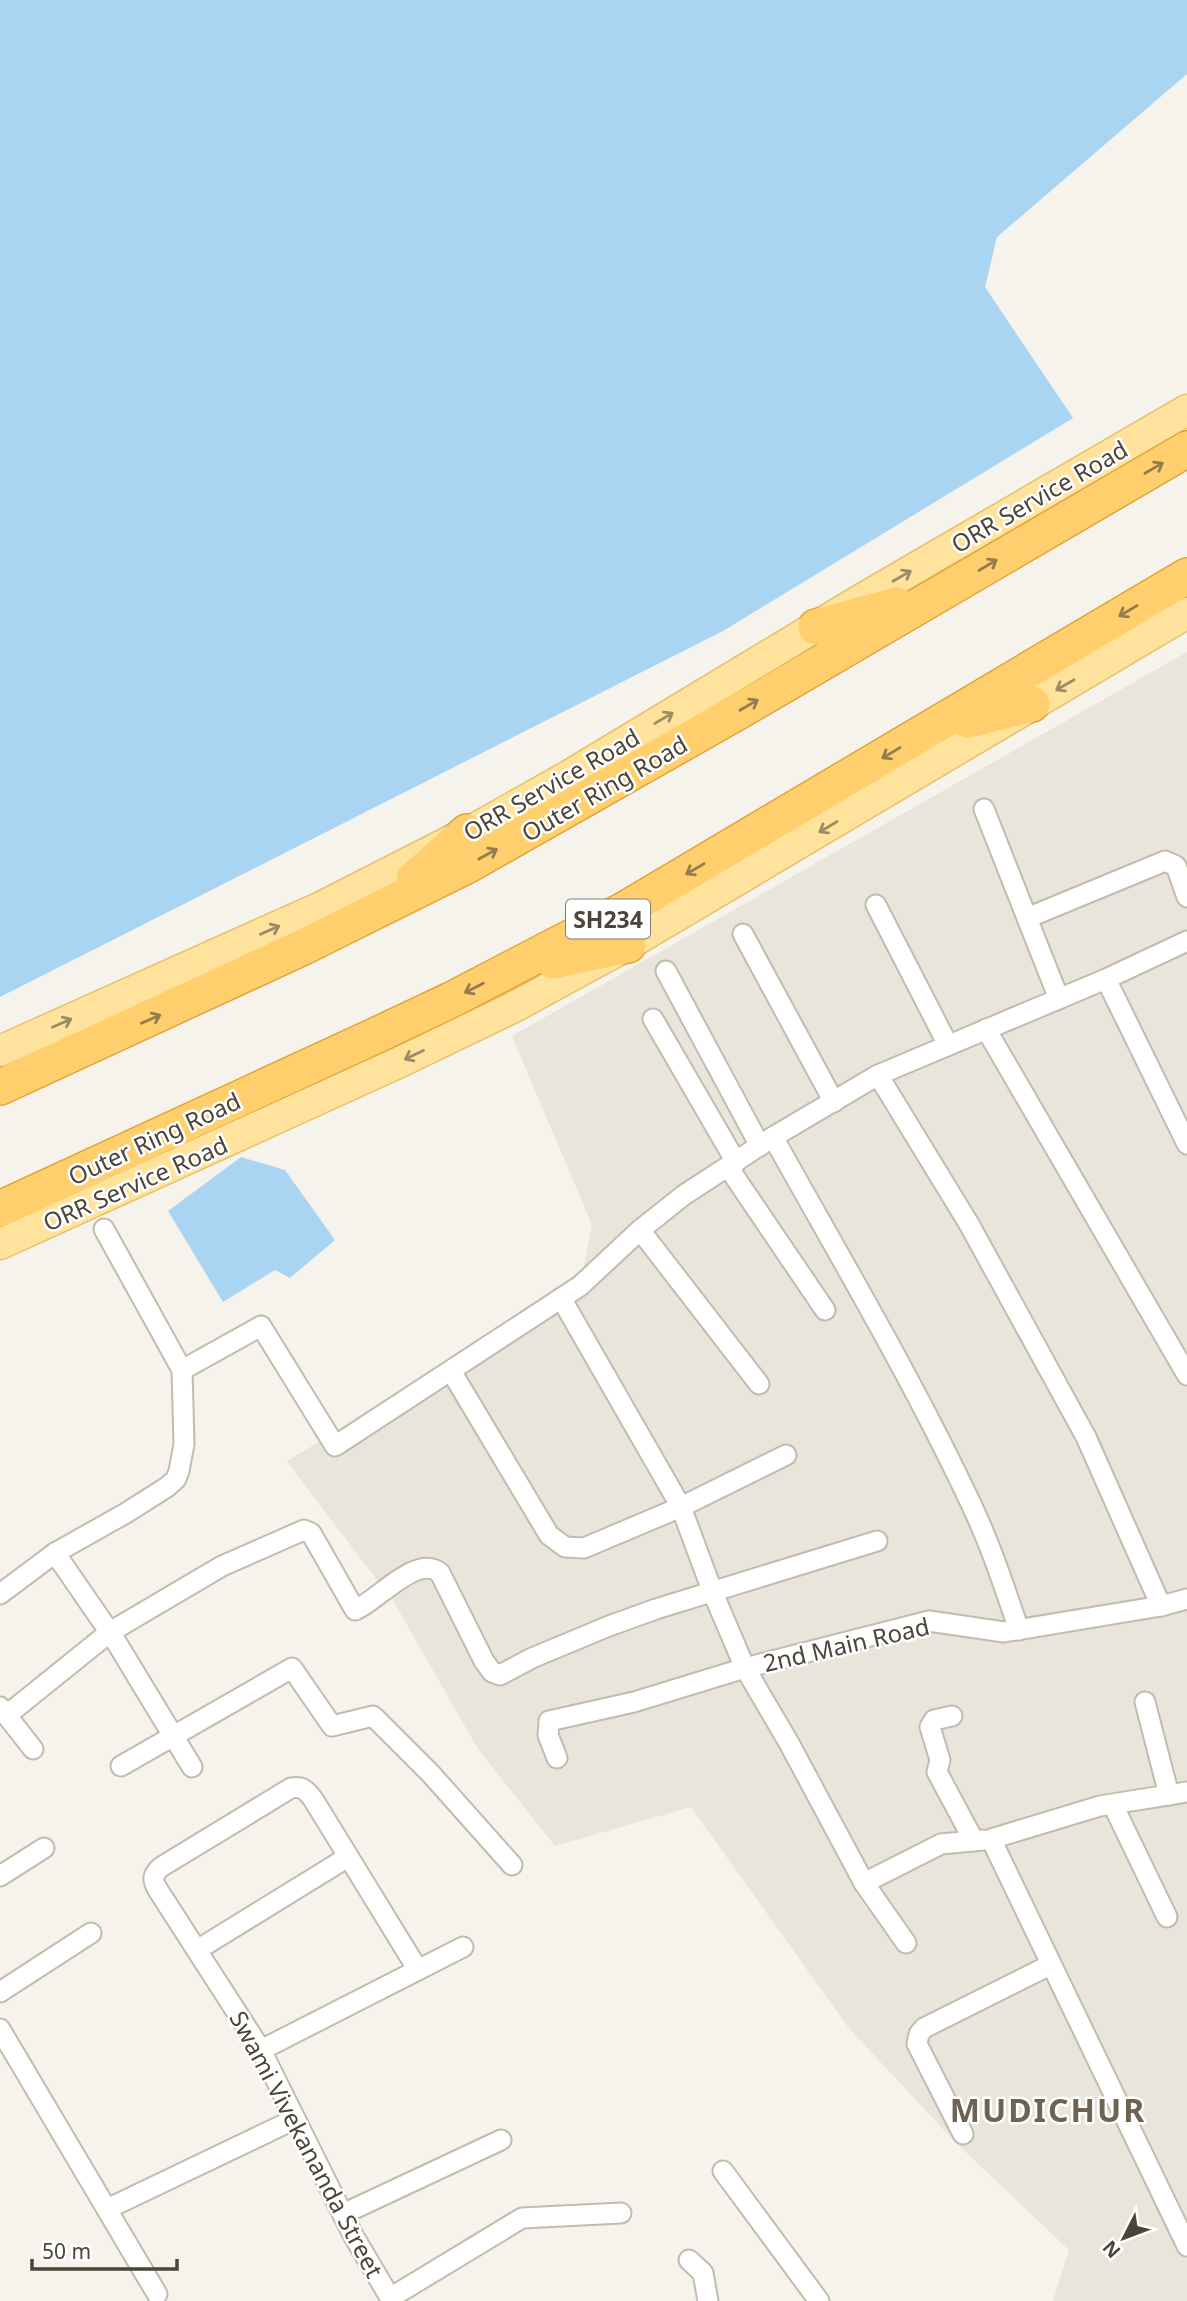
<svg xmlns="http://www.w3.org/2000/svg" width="1187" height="2301" viewBox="0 0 1187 2301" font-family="'Noto Sans',sans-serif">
<rect width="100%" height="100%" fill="#f6f3ec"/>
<polygon fill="#eae5da" points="1187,652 1187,2301 1053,2301 1069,2250 953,2140 848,2027 691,1807 555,1846 478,1749 395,1604 287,1461 580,1286 592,1225 512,1036"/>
<g fill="#a9d4f2">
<polygon points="0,0 1187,0 1187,74 997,237 985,287 1073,418 723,631 0,997"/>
<polygon points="241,1157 285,1170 335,1240 290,1278 275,1270 223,1302 168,1211"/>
</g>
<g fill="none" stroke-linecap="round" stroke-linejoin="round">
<g stroke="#c2bbae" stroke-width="23">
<g id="street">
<polyline points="984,809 1059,999"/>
<polyline points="876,905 948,1045"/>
<polyline points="1027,918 1165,861 1176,866 1187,897"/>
<polyline points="743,934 834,1102"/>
<polyline points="666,971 760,1146"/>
<polyline points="1106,979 1187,1144"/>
<polyline points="653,1019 736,1162"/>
<polyline points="986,1029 1187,1375"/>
<polyline points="878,1075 969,1224 1086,1437 1161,1606"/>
<path d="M773 1137C841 1259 913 1380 972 1506 991 1546 1005 1589 1019 1630"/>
<polyline points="728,1167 825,1310"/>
<polyline points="640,1230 759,1384"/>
<polyline points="561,1298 681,1507 713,1593 745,1668 789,1743 864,1883 906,1943"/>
<polyline points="182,1370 261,1326 335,1446 580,1286 640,1230 684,1195 773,1137 878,1075 1106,979 1187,941"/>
<polyline points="451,1371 549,1535 565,1547 584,1548 681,1507 786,1455"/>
<polyline points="55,1553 115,1640 192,1767"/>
<polyline points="0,1594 55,1553 126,1513 167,1487 176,1479 179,1471 184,1444 182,1370 104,1229"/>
<polyline points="1145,1702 1169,1795"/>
<polyline points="0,1707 33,1749"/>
<path d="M7 1715 110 1632 222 1566 304 1530 311 1533 355 1610C376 1602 417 1553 440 1573L484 1661 492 1672 500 1675 532 1658 609 1626 656 1609 877 1541"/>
<polyline points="952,1716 934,1720 930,1727 940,1760 937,1772 974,1841"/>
<polyline points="557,1758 548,1735 549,1721 634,1702 745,1668 929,1621 1004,1632 1161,1606 1187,1599"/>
<polyline points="121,1766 292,1668 332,1726 373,1716 431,1774 512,1865"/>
<polyline points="1187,1792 1100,1806 991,1839 1187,2246"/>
<polyline points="1113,1805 1167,1917"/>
<polyline points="0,1876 44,1848"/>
<polyline points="864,1883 941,1844 983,1840"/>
<polyline points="197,1950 348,1857"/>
<polyline points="0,1992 91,1933"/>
<polyline points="0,2029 157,2294"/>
<polyline points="261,2050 463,1947"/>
<polyline points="963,2134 917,2044 919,2034 924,2028 1050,1965"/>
<polyline points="723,2171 819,2301"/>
<polyline points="107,2209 295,2119"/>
<polyline points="343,2214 501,2140"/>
<polyline points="689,2260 703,2273 708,2301"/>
<polyline points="390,2298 522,2218 621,2213"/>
<path d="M392 2301 353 2235 261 2050 158 1890C152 1880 152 1875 161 1867L291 1788C303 1786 306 1790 313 1799L418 1970"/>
</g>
</g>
<g stroke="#e6c16a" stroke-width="33">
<g id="primary">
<polyline points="0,1051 321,907 476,828 570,775 862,599 1187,410"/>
<polyline points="0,1244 400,1062 514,1007 624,947 1187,613"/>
</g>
</g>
<g stroke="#e0a43c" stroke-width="38">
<g id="highway">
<polyline points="816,627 897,605"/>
<polyline points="968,720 1032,704"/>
<polyline points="414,879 467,832"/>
<polyline points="553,961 628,945"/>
<polyline points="0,1087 301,948 468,865 734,714 1187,449"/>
<polyline points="0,1209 377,1035 451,1000 624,910 1187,576"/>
</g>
</g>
<use href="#street" stroke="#fff" stroke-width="19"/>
<use href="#primary" stroke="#ffe39c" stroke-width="30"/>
<use href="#highway" stroke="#ffcf6e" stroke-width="35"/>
</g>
<defs><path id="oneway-shaft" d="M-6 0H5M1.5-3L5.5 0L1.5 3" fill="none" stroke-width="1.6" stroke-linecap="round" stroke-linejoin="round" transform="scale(1.75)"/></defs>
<g stroke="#937c4e">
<use href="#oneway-shaft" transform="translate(1154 468) rotate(-30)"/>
<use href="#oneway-shaft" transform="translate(988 565) rotate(-31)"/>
<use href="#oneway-shaft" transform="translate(1128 611) rotate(149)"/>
<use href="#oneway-shaft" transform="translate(749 705) rotate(-30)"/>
<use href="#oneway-shaft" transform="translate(891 753) rotate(149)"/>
<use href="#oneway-shaft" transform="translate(488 854) rotate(-29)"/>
<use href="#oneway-shaft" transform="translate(695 869) rotate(150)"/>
<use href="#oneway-shaft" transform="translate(474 988) rotate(153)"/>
<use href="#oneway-shaft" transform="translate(151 1019) rotate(-24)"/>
</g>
<g stroke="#9c8c66">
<use href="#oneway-shaft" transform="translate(902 576) rotate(-30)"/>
<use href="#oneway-shaft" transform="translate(1065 685) rotate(150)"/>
<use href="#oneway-shaft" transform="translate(664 718) rotate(-31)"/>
<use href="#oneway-shaft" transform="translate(828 827) rotate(149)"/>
<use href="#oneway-shaft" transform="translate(270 930) rotate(-24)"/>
<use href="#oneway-shaft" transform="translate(62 1023) rotate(-24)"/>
<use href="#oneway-shaft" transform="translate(414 1055) rotate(154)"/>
</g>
<g text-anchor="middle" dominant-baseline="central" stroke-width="5" stroke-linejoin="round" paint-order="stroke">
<rect fill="#fff" stroke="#817c74" stroke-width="2" x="566" y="899.5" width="84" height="39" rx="5"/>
<g font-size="23" font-weight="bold" fill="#4b4439">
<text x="608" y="919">SH234</text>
</g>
<g font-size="24" fill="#4b4439" stroke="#fff">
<text transform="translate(1039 496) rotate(-30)">ORR Service Road</text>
<text transform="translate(551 784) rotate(-30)">ORR Service Road</text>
<text transform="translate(604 788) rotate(-30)">Outer Ring Road</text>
<text transform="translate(154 1138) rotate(-25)">Outer Ring Road</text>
<text transform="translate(135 1183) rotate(-24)">ORR Service Road</text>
<text transform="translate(846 1644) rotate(-13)">2nd Main Road</text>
<text transform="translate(307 2144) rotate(62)">Swami Vivekananda Street</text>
</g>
<g font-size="32" font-weight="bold" letter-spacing="2" fill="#6e6250" stroke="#fff">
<text x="1048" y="2109">MUDICHUR</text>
</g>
</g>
<g transform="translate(1124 2238) rotate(228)" stroke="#ffffff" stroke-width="5" paint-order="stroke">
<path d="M0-5L12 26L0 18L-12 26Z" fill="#4b4439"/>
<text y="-10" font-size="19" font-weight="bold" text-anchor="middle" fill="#4b4439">N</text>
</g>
<path d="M32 2259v10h145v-10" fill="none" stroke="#4b4439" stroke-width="3.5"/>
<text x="42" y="2259" font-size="21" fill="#4b4439" stroke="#ffffff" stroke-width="5" paint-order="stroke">50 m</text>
</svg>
